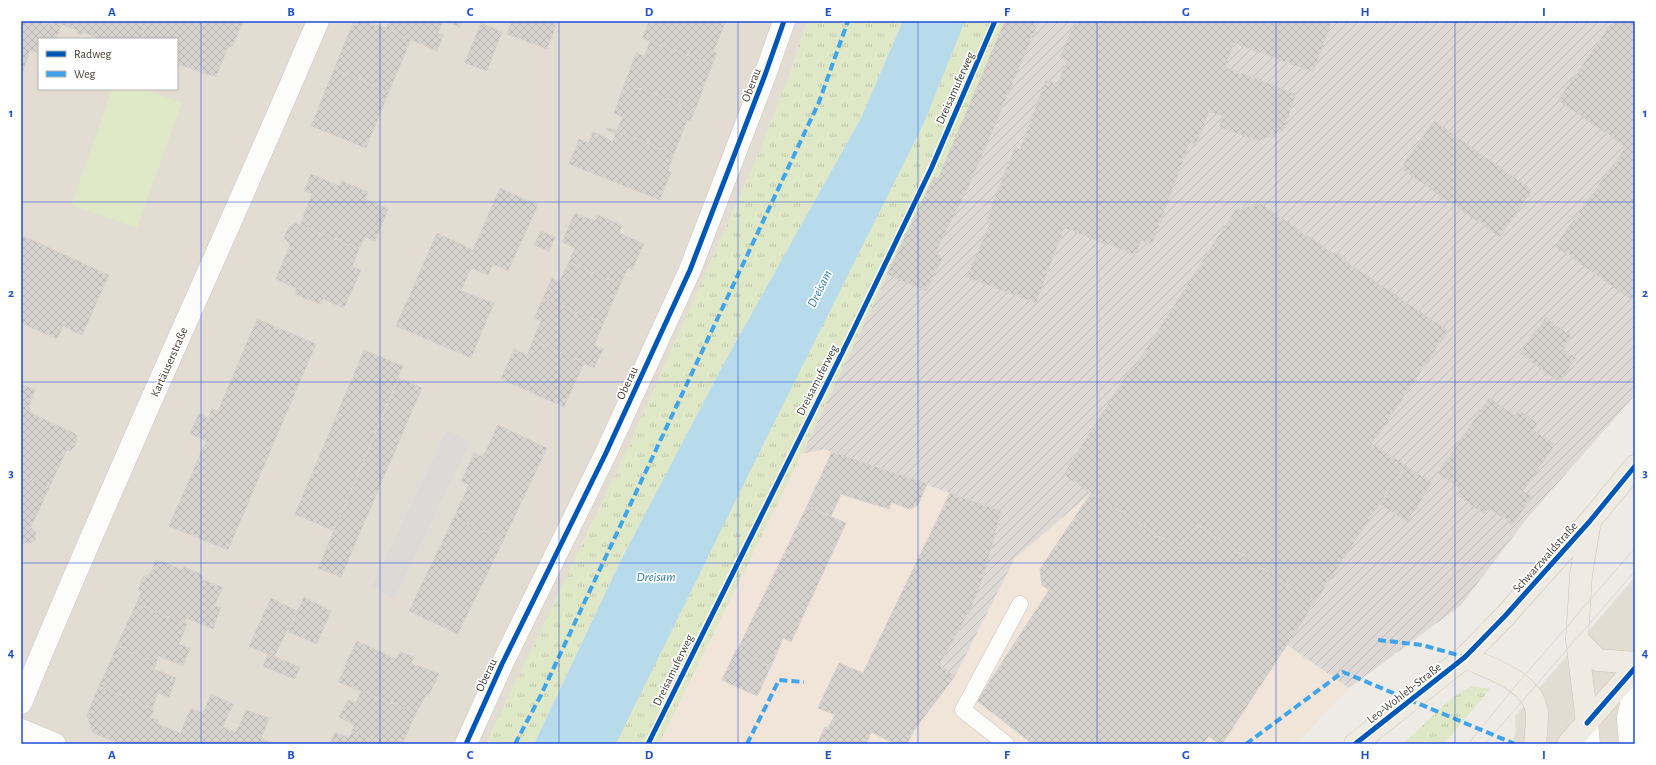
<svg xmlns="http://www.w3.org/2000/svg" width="1656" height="765" viewBox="0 0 1656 765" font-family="'Alegreya Sans',sans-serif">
<defs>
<pattern id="industrial-furrows" width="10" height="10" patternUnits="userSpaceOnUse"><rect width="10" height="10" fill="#ded9d4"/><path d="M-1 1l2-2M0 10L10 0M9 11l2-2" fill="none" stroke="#c0bbb7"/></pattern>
<pattern id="park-tufts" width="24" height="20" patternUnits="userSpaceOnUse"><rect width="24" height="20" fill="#dee7c6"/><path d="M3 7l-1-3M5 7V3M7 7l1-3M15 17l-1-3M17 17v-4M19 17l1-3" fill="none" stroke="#c0c7ab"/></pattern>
<pattern id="building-cross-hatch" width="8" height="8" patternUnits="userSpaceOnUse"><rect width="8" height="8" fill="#d6d2cd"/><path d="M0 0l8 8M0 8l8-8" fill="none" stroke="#b9b5b1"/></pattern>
</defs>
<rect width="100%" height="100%" fill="#eeeae6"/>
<g fill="#e2dcd3" fill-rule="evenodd">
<path d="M21 21H807L790 74 759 153 623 459 486 744H21ZM39 39H177V89H39Z"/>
<polygon points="1635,577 1635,744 1512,744 1516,732 1515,716"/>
</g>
<polygon fill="#f1e4d9" points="824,449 1001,511 984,575 970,610 939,665 955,676 1015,558 1091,493 1179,549 1315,602 1287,645 1349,688 1296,744 659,744 802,454"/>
<polygon fill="url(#industrial-furrows)" points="1005,21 1635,21 1635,395 1529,516 1460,606 1349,688 1287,645 1315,602 1179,549 1091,493 1015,558 955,676 939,665 970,610 984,575 1001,511 824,449 802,454 934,177 938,178"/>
<polygon fill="#dee7c6" points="112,89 144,89 182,103 137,228 71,205"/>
<g fill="url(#park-tufts)">
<polygon points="807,21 903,21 861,118 723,365 621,560 534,744 486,744 623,459 759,153 790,74"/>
<polygon points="965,21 1005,21 938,179 934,177 802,454 659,744 616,744 766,439 924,123"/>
<path d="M1472 686 1490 689 1444 744H1402C1426 726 1445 698 1472 686Z"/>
</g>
<polygon fill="#ddd9d6" points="447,430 470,442 394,599 372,587"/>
<polygon fill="#b7dbeb" points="903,21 965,21 924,123 766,439 616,744 534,744 621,560 723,365 861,118"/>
<g fill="url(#building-cross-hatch)" stroke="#d6d1cc">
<polygon points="21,21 44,21 43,22 60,28 56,39 39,39 39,53 30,50 21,77"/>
<polygon points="44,21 147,21 141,39 97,39 97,38 83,32 81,35 77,33 77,30 63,25 60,28 43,22"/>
<polygon points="147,21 244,21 232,47 228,47 216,77 177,64 177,39 141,39"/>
<polygon points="354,21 367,21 411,39 389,92 334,69"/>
<polygon points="389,21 443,21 438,33 443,35 437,51 386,29"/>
<polygon points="444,21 462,21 460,27"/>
<polygon points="512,21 558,21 547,49 507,34"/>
<polygon points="649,21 726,21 713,52 717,53 712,65 642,38"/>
<polygon points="1005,21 1039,21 970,183 935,253 943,257 926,291 887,274 934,177 938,179"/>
<polygon points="1075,21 1332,21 1313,72 1234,43 1225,67 1296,94 1283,131 1259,141 1219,127 1223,116 1209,111 1196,145 1190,142 1152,244 1141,240 1136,255 1064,228 1036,303 967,277 991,221 987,219 1015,147 1020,149 1046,80 1058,84 1067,60 1060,58"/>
<polygon points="1613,21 1635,21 1635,302 1555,246 1626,147 1558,100"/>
<polygon points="481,23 502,32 487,71 465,63"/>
<polygon points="650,41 712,65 695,110 625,83 636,53 645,56"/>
<polygon points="334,69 389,92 366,148 311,126"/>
<polygon points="625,83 695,110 690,121 687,120 674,154 607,128 617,130 623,117 614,113"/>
<polygon points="1434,121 1532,190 1500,237 1401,168"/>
<polygon points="607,128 674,154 668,170 671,172 660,200 569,164 579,139 589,143 593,132 613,141 616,133 607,130"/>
<polygon points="311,174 340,186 342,181 368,192 365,199 388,209 375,241 365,237 359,249 300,225 312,194 304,190"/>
<polygon points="500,188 538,205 508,271 493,264 488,275 471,268 461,291 494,303 471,358 396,326 437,233 473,250"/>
<polygon points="1261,204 1333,253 1337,252 1345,257 1345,261 1448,331 1372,444 1405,465 1315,602 1197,525 1179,549 1063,475 1129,371 1133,370 1235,210"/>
<polygon points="575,213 595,221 598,215 622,226 619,233 644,244 632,270 628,268 620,285 569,262 575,248 562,242"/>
<polygon points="295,223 359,249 352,267 361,270 344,308 323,299 321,304 296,295 296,288 276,279 290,245 284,237 289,227"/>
<polygon points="541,231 555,237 549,251 534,245"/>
<polygon points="21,235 109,275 82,335 63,326 57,339 21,323"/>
<polygon points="569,262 620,285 603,324 543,298 552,278 559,282"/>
<polygon points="543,298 603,324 594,345 603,349 594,368 533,340 541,321 534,318"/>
<polygon points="1546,317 1572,337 1563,349 1576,358 1559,382 1520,353"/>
<polygon points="257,319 316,344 228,550 169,526 206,441 190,434 199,413 208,417 212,409 218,411"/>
<polygon points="533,340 584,363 564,407 501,379 514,349 527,355"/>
<polygon points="364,350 403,366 334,531 295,514"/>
<polygon points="399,378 422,388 341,577 318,568"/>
<polygon points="21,384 35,390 29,406 21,402"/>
<polygon points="1489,398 1514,415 1518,410 1538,423 1533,430 1555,445 1523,491 1532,497 1512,525 1489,508 1484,514 1457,495 1461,489 1438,473"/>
<polygon points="21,402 31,408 29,412 74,433 76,435 77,440 75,446 71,450 66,451 49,488 21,475"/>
<polygon points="498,425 547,448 503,541 454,517 469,485 461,481 474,453 483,457"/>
<polygon points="832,452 927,484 918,505 909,509 891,502 889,509 841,494 831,516 807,506"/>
<polygon points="1405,465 1432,483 1407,522 1380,504"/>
<polygon points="21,475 49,488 31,527 36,532 35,540 31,543 24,543 23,545 21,545"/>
<polygon points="950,493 1001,511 984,575 970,610 939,665 955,676 914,730 907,744 896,744 871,732 866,744 817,744 825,727 828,728 835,715 818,708 839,663 863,673"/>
<polygon points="1091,493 1179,549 1197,525 1315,602 1222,744 1219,744 1209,736 1203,744 1033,744 977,701 1049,590 1042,585 1040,569"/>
<polygon points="807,506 846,523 791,642 783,638 771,666 737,651"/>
<polygon points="454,517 503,541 458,634 409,611"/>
<polygon points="155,561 161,561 182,570 184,567 201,574 203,580 223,587 214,606 221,607 213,629 186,618 184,623 136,604 141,593 138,590 143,577 151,573"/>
<polygon points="304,597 331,611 317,644 288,632"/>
<polygon points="271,598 297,611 274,657 249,646"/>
<polygon points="136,604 187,624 179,644 190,648 183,666 159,656 156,663 117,646"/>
<polygon points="357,641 396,659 400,652 414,657 411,663 439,674 429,695 426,695 416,713 338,682 346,667 344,666"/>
<polygon points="117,646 156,663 154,669 176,678 169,697 158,693 152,709 99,686"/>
<polygon points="736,650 771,666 757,696 722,680"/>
<polygon points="268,654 300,667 295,679 263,666"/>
<polygon points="99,686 154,710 150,718 159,720 157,724 181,733 176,744 122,744 93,733 87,715"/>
<polygon points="361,691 416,713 402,744 381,744 352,731 354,725 339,717 348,700 356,703"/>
<polygon points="211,694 233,704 223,727 230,730 224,744 176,744 191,708 203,713"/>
<polygon points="246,710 269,718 261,738 273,744 224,744 230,730 236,732"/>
<polygon points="352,731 381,744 330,744 335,732 349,738"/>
</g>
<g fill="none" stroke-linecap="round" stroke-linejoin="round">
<g stroke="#cac6c2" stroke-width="17">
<polyline id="service" points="1006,744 963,710 1020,604"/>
</g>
<g stroke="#cac6c2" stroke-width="23">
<g id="minor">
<path d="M21 703C115 474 221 249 318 21"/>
<polyline points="21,730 55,744"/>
<polyline points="466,744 502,664 605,455 690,270 765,75 784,21"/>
</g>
</g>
<g stroke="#cac6c2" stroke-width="23">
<g id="tertiary">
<polyline points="1587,723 1589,744"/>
<polyline points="1630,744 1628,718 1635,684"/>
</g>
</g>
<g stroke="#d0c4b4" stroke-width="23">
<g id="primary">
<polyline points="1577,639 1598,660 1635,663"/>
<path d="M1465 657C1490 669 1534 681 1537 713 1537 723 1536 734 1535 744"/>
<polyline points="1587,723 1577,639 1581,575 1590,521"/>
<polyline points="1355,744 1465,657 1505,616 1590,521 1635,466"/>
<polyline points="1568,744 1635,668"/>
</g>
</g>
<use href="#service" stroke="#fcfcfb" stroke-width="16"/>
<use href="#minor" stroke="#fcfcfb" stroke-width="22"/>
<use href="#tertiary" stroke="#fcfcfb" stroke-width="22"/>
<use href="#primary" stroke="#efeae2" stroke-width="22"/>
<g stroke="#d8d7d7" stroke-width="1">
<polyline points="1468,744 1518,683 1635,548"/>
<polyline points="1485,744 1635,571"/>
</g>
<g stroke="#3fa4eb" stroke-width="4" stroke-dasharray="8 4" stroke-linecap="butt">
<polyline points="1378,640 1422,645 1465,657"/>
<polyline points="515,744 541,695 819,102 848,21"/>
<polyline points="747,744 779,680 804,682"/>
<polyline points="1246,744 1343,672 1515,744"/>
</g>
<g stroke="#fff" stroke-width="8">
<g id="cycleway">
<polyline points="1587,723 1635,668"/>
<polyline points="466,744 502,664 605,455 690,270 765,75 784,21"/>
<polyline points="648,744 849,339 931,169 995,21"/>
<polyline points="1355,744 1465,657 1505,616 1590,521 1635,466"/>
</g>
</g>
<use href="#cycleway" stroke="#0057b8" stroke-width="5"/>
</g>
<path fill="none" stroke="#1d4ed8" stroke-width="1" stroke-opacity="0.55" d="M201 21V744M380 21V744M559 21V744M738 21V744M918 21V744M1097 21V744M1276 21V744M1455 21V744M21 202H1635M21 382H1635M21 563H1635"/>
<g text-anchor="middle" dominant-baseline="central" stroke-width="3.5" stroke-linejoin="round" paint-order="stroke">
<g font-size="12" fill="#423b34" stroke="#fff">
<text transform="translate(751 85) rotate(-69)">Oberau</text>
<text transform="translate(955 88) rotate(-66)">Dreisamuferweg</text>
<text transform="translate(169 362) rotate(-66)">Kartäuserstraße</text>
<text transform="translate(817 380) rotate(-63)">Dreisamuferweg</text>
<text transform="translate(627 383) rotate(-65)">Oberau</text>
<text transform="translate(1545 557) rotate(-48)">Schwarzwaldstraße</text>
<text transform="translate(673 670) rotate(-64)">Dreisamuferweg</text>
<text transform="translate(486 675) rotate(-65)">Oberau</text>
<text transform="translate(1404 693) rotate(-38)">Leo-Wohleb-Straße</text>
</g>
<g font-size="13" font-style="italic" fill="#2f7da2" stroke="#fff">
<text transform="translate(820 289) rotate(-64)">Dreisam</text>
<text x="656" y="577">Dreisam</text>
</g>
</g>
<rect width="1656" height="765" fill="none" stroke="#ffffff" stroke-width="44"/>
<rect x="38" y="38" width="140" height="52" fill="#ffffff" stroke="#b3b1ae"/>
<rect x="46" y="51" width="20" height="6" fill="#0057b8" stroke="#b3b1ae"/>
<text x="74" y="58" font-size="12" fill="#423b34">Radweg</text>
<rect x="46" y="71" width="20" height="6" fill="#3fa4eb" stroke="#b3b1ae"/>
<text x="74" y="78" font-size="12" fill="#423b34">Weg</text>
<rect x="22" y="22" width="1612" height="721" fill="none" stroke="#1d4ed8" stroke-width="1.5"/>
<g font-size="13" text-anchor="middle" font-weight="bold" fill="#1d4ed8">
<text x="112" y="16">A</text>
<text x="291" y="16">B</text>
<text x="470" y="16">C</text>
<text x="649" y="16">D</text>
<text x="828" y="16">E</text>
<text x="1007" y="16">F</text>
<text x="1186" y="16">G</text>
<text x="1365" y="16">H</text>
<text x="1544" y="16">I</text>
<text x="11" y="117">1</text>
<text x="1645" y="117">1</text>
<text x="11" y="297">2</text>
<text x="1645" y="297">2</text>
<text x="11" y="477">3</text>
<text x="1645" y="477">3</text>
<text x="11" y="657">4</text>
<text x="1645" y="657">4</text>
<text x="112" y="759">A</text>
<text x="291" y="759">B</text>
<text x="470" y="759">C</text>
<text x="649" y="759">D</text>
<text x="828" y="759">E</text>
<text x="1007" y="759">F</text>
<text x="1186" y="759">G</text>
<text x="1365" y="759">H</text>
<text x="1544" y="759">I</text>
</g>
</svg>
